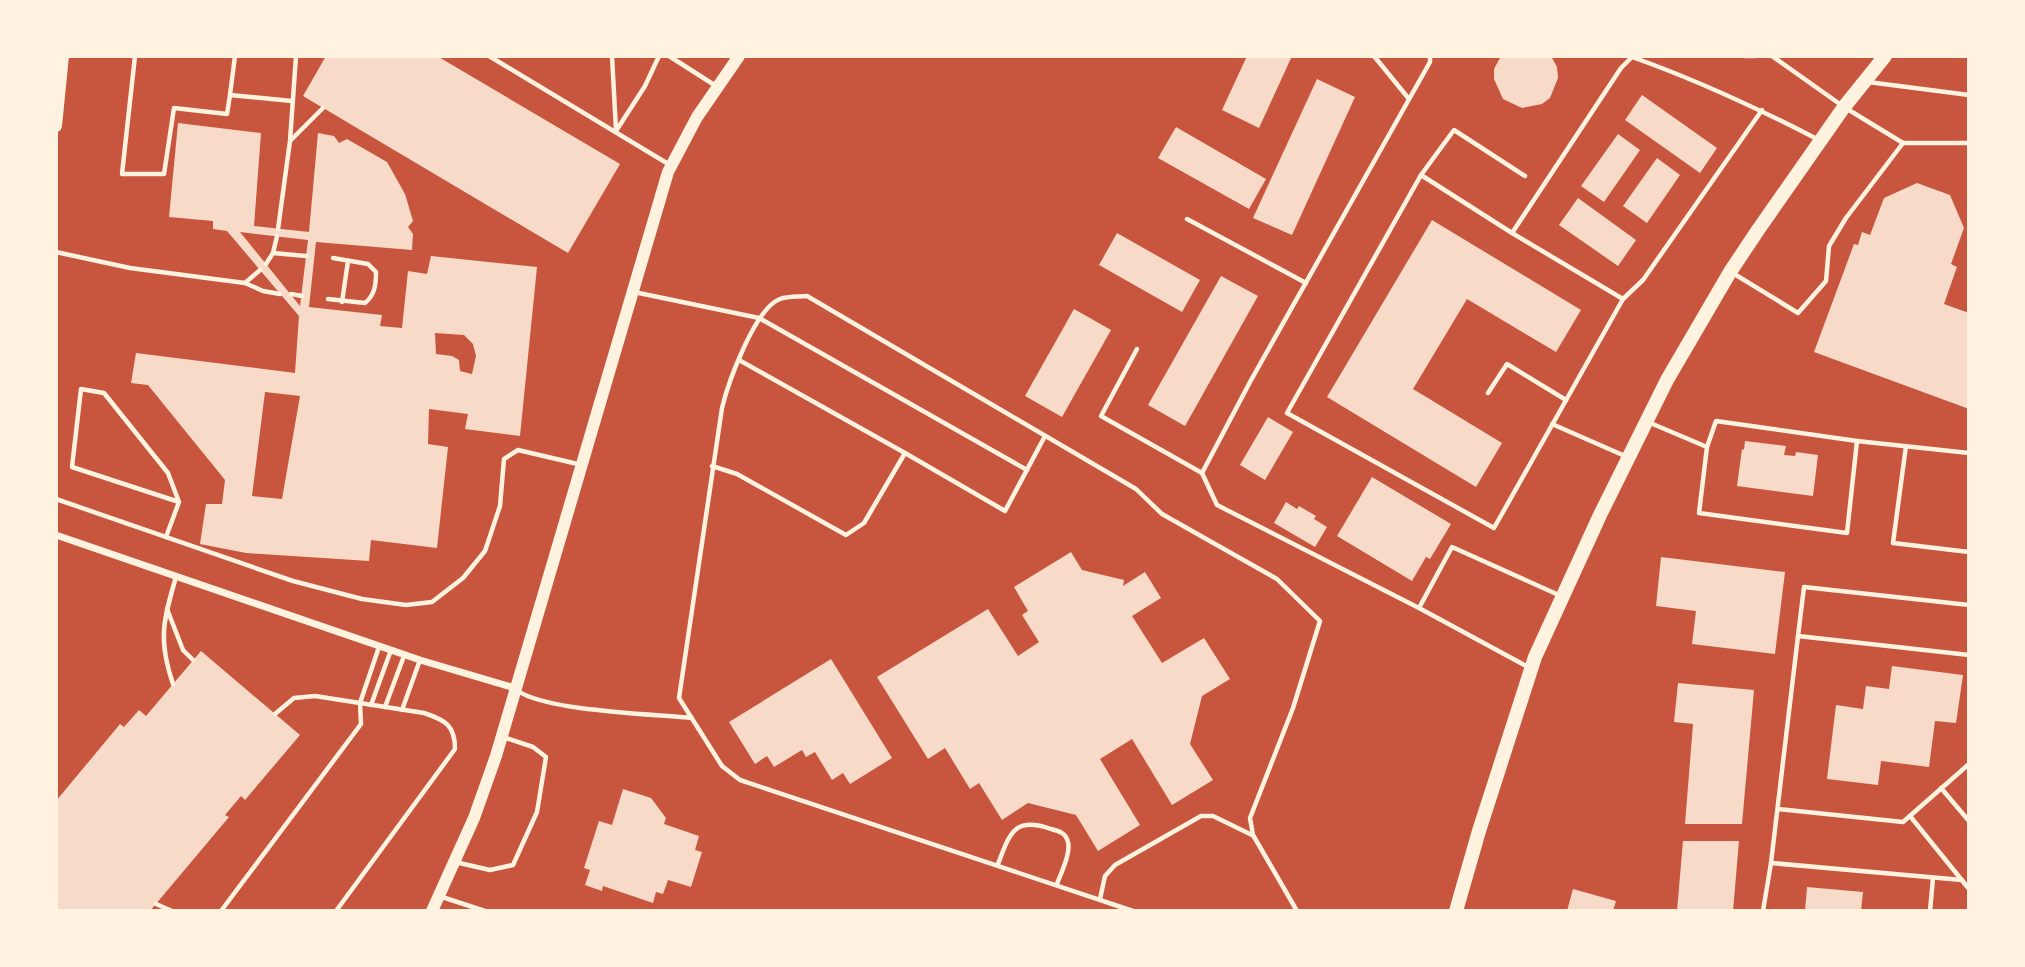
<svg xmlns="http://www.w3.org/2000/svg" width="2025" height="967" viewBox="0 0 2025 967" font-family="'Source Sans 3',sans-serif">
<rect width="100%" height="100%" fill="#c8553d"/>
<g fill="#f7dbc8" fill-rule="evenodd">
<polygon points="326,56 437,56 620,164 568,253 303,96"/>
<polygon points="1247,56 1292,56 1259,128 1222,110"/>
<polygon points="1501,56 1551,56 1557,67 1558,78 1550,98 1542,104 1522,108 1503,99 1494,79 1494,69"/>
<polygon points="1317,79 1355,97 1292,235 1253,218"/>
<polygon points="1642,95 1717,148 1700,173 1625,120"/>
<path d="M178 123 261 133 254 226 309 232 318 133 334 136 339 143 347 139 387 162 405 194 413 221 408 227 413 234 412 250 316 242 309 307 382 315 380 326 402 328 408 271 427 274 431 256 537 267 520 436 465 429 468 414 429 409 428 444 448 447 437 548 371 540 369 561 246 553 200 544 206 504H222L225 480 148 385 131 383 136 353 295 373 299 316 227 231 213 229V221L169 217ZM240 232 308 240 300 306ZM435 333 464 335 473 344 476 356 472 374 460 371 459 360 452 356 436 354ZM265 392 300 396 282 499 252 496Z"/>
<polygon points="1176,127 1266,179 1249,209 1158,158"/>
<polygon points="1618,134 1640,150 1604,202 1581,186"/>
<polygon points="1657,158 1680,175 1647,223 1623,206"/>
<polygon points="1917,183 1950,195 1964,228 1951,264 1957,267 1944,304 1969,313 1969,409 1814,352 1854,244 1858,245 1862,232 1870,235 1884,198"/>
<polygon points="1578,198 1636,240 1618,266 1559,225"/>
<polygon points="1432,220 1581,310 1556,352 1467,299 1413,389 1502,443 1476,487 1327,397"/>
<polygon points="1117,233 1200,280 1182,312 1099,265"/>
<polygon points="1221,276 1258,296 1185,426 1148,405"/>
<polygon points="1074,309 1111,330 1062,417 1025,396"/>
<polygon points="1268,417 1293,432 1265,480 1240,465"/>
<polygon points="1745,441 1786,446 1784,455 1795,456 1796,452 1818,455 1813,496 1737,486 1742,449 1744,450"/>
<polygon points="1372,477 1451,524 1430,559 1426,557 1412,581 1337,536"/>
<polygon points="1286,502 1297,509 1299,506 1316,516 1314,519 1327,527 1315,547 1274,523"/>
<polygon points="1071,552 1082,570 1124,580 1123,586 1145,572 1161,598 1132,616 1162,663 1204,638 1230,679 1202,696 1190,744 1213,780 1172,805 1132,739 1100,759 1140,825 1098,851 1076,815 1028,803 1002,820 979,783 970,789 945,748 928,759 877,677 988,609 1018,656 1039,642 1022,615 1028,611 1014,587"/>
<polygon points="1661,557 1785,572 1775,654 1692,644 1696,611 1656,606"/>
<polygon points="201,651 300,735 245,800 241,796 225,815 229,817 150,911 56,911 56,801 120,724 124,727 139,710 146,716"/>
<polygon points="831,659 892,758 850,784 843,773 832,780 815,752 806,757 802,750 774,767 767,756 755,764 729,722"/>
<polygon points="1892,666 1963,675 1956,723 1935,721 1929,767 1881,761 1878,785 1827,779 1836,705 1863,709 1866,686 1889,689"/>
<polygon points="1678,683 1754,690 1742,824 1685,824 1693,724 1674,722"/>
<polygon points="623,789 651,798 666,818 664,824 699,836 695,850 702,852 691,887 668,880 663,894 656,892 653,903 603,886 602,891 585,885 590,870 584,868 599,821 612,825"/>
<polygon points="1683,841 1739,841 1733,911 1677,911"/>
<polygon points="1807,887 1863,892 1861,911 1805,911"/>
<polygon points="1573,889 1616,901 1613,911 1567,911"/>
</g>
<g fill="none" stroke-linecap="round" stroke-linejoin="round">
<g stroke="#fff3e0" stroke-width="4.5">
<polyline points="135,56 122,174 164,174 174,108 227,114 230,95"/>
<polyline points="235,56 230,95 292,101"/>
<polyline points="489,56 670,165"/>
<polyline points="612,56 616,130"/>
<polyline points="669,56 716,86"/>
<polyline points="1374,56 1409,99"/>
<polyline points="1430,56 1430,62 1250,382 1202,473 1217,505 1419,608 1528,667"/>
<polyline points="1745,56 1755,56"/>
<polyline points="1772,56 1844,107 1903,143 1969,143"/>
<polyline points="1868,82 1969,95"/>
<polyline points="616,131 645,86 659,56"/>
<polyline points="291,140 323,108"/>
<polyline points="1421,175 1454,130 1525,176"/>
<polyline points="1187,219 1306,283"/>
<polyline points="278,229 290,141 296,56"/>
<path d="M1512 233 1421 175 1287 413 1494 528 1623 299 1512 233 1621 68 1632 57C1697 80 1757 108 1817 139"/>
<polyline points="56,252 130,268 245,283 260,270"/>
<polyline points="273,253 306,256"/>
<polyline points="266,264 273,253 277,236"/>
<polyline points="1731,272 1798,313 1826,281 1829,246 1846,218 1903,143"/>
<polyline points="245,283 263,291 280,294"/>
<polyline points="634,292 759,318 1027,470"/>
<polyline points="291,294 302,296"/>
<path d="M328 299 365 303C375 295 376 284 376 272L368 264 333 258"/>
<polyline points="1623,299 1643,280 1762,110"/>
<polyline points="342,302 348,261"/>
<polyline points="1137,349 1101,416 1202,473"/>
<polyline points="1488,393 1507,364 1566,400"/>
<polyline points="1648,422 1707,447 1699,513 1847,533 1857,441 1716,421 1707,447"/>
<polyline points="1552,424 1625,456"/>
<polyline points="1857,441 1969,453"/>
<polyline points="1906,446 1893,543 1969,552"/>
<polyline points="905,453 1005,511 1045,436"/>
<polyline points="712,466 737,474 846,535 864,523 905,453 739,360"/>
<polyline points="56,499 293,581 362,599 406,605 432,602 463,578 485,551 500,506 504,459 518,450 582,465"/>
<polyline points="166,537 179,502 168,473 104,393 81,389 72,467 179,502"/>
<polyline points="1419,608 1452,547 1561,596"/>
<polyline points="167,609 183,650 193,660"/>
<polyline points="1798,636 1804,587 1969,605"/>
<path d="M173 684C158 640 163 621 176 577"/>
<path d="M518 691C547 711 652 714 692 718"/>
<polyline points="371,705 391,650"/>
<polyline points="385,707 404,656"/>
<polyline points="402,710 420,660"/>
<path d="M275 714 294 698 315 696 424 713C445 720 455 725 455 749L336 911"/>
<polyline points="1941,788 1969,821"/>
<polyline points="1778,809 1903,822 1969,764"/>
<polyline points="1910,816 1969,889"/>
<polyline points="455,862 490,870 513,865 537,812 546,757 533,747 503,737"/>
<path d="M998 864C1010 833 1014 816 1051 829 1059 831 1066 833 1068 842 1071 853 1061 873 1057 884"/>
<polyline points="1962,880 1771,863 1798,636 1969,655"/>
<polyline points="442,897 485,911"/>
<polyline points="1100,899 1105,876 1115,865 1201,816 1213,816 1252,835"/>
<polyline points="156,904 172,911"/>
<polyline points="221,911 361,724 360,703 379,647"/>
<path d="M1133 911 740 780 722 766 679 698 722 408C728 383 755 308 780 299 788 296 799 297 807 296L1136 489 1162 514 1277 579 1320 621 1293 708 1250 818 1253 835 1297 911"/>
<polyline points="1763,911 1771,863"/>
<polyline points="1930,911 1933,878"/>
</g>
<polyline stroke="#fff3e0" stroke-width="7" points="56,535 420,660 515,688"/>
<g stroke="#fff3e0" stroke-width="12">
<polyline points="56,126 63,56"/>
<polyline points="432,911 474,818 496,756 668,172 697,117 739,56"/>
</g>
<polyline stroke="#fff3e0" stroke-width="14" points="1456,911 1479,831 1535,657 1600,515 1667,380 1730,272 1758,230 1844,107 1885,56"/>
</g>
<rect width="2025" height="967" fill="none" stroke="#fff3e0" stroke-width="116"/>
</svg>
